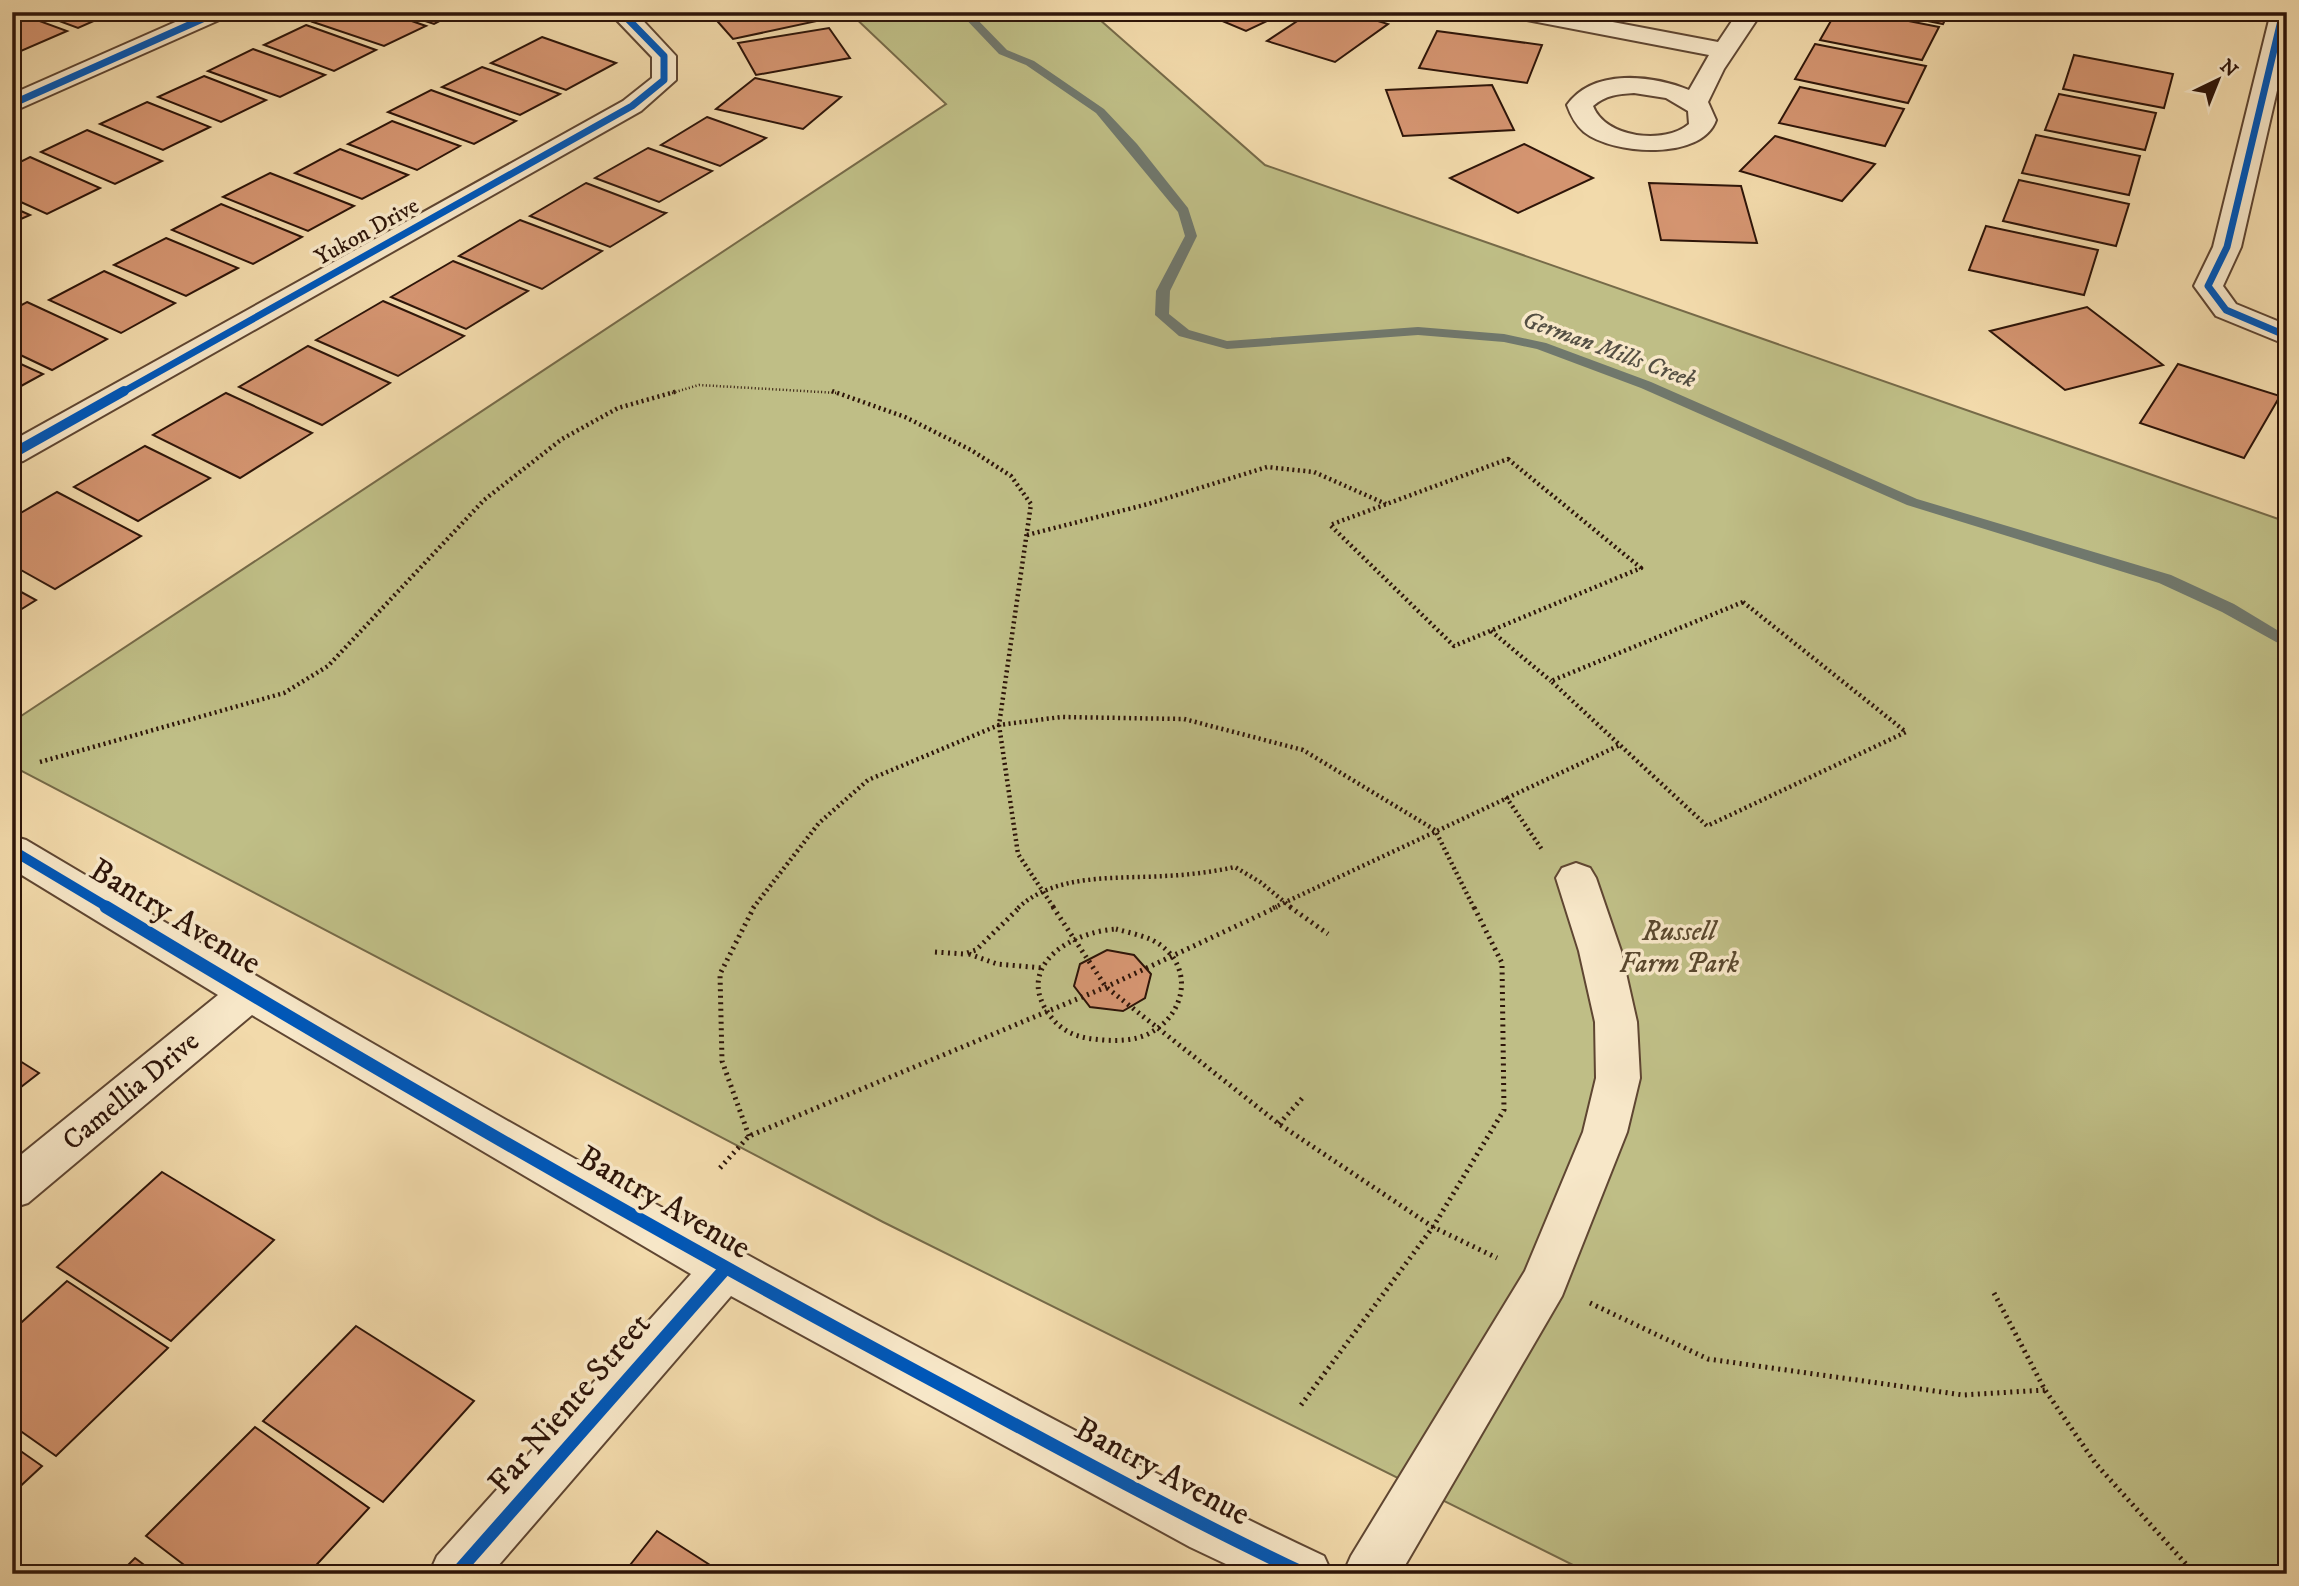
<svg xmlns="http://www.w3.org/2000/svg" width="2299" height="1586" viewBox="0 0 2299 1586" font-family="'IM FELL DW Pica',serif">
<rect width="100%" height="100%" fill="#f2daab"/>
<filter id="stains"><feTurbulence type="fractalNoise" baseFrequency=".00286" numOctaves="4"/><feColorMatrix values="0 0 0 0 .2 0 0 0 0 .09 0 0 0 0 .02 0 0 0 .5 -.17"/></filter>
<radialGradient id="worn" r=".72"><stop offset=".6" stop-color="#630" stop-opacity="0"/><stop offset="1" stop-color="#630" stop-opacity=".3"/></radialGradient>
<polygon fill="#bfbe86" stroke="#766a48" stroke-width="2" points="849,12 1091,12 1265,165 2287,522 2287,1574 1591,1574 883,1222 12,766 12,722 946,104"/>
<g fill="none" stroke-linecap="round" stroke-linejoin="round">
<polygon fill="#70786d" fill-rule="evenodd" points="959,12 970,12 1007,50 1034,61 1104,109 1137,144 1188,208 1197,236 1170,291 1169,314 1189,330 1227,341 1418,327 1504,334 1546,343 1651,382 1917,499 2171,575 2234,604 2287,636 2287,648 2222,612 2159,583 1907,505 1641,388 1537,349 1504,342 1418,335 1227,349 1179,336 1155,315 1156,291 1185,236 1178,212 1096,113 1026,65 999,54"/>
</g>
<g fill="#d59571" stroke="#2e1509" stroke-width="2">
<polygon points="12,12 15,12 67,31 21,51 12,48"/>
<polygon points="35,12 114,12 78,28"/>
<polygon points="333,12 386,12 426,26 384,46 313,22"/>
<polygon points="398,12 457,12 434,24"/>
<polygon points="720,12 808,12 817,21 733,39 711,14"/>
<polygon points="1201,12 1286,12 1246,31"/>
<polygon points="1311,12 1348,12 1388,24 1335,62 1267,41"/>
<polygon points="1836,12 1863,12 1939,27 1922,60 1820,40"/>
<polygon points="1883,12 1949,12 1943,24"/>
<polygon points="306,25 376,50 334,71 264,45"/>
<polygon points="829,28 850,58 756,75 738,43"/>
<polygon points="1437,31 1542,45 1527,83 1419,68"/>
<polygon points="542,37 616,63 566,90 491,63"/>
<polygon points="1815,44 1926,66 1908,103 1795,79"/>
<polygon points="253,49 325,75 280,97 208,71"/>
<polygon points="2074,55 2173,74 2164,108 2063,89"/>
<polygon points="482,67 560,94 520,115 442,87"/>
<polygon points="204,76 266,100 221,122 158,97"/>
<polygon points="755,78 841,97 803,129 716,109"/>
<polygon points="1492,85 1514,130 1403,136 1386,90"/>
<polygon points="1800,87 1904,109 1885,146 1779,123"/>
<polygon points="431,90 516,121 474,144 388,112"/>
<polygon points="2059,94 2156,113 2145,150 2045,130"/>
<polygon points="147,102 210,127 163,150 100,124"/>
<polygon points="707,117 766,138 720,166 661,145"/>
<polygon points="392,121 460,146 417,170 348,144"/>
<polygon points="87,130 162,161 115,184 41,152"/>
<polygon points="2036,135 2140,156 2129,195 2022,173"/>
<polygon points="1775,136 1875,164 1842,201 1740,171"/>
<polygon points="1524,144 1593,178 1518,213 1450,178"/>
<polygon points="648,148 712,171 659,202 595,178"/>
<polygon points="340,149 408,175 362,199 295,173"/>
<polygon points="30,157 100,188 47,214 12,198 12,166"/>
<polygon points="270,173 354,206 308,231 223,197"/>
<polygon points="2019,180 2129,204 2116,246 2003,221"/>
<polygon points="586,183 662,212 666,213 610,247 530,216"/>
<polygon points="1649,183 1741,186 1757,243 1661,240"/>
<polygon points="221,204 302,237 253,264 172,230"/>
<polygon points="12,207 30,215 12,223"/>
<polygon points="520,220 602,251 542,289 459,256"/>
<polygon points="1986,226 2098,250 2084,295 1969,270"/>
<polygon points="166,238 238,268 186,296 114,265"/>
<polygon points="453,261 528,291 466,329 391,297"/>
<polygon points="104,271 168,300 175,303 121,333 49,300"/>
<polygon points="383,301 464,336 398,376 316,340"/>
<polygon points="27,302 107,339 52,370 12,351 12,310"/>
<polygon points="2087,307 2163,365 2065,390 1990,331"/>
<polygon points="308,346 390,383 322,425 239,387"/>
<polygon points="12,360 43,374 12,391"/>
<polygon points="2178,364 2280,396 2244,458 2140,423"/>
<polygon points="226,393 312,433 240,478 153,435"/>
<polygon points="145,446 210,478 138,521 74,487"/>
<polygon points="57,492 141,536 55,589 12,565 12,518"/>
<polygon points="12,587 36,600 12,615"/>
<polygon points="1107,950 1134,955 1151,974 1145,998 1123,1011 1090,1007 1074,986 1080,964"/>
<polygon points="12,1056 39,1073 12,1094"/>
<polygon points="162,1172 274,1240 171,1341 57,1267"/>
<polygon points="67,1281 168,1348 56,1456 12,1425 12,1331"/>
<polygon points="356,1326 474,1401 383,1502 263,1421"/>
<polygon points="255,1427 369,1508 308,1574 196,1574 146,1536"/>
<polygon points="12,1445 42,1466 12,1494"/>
<polygon points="657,1531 724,1574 623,1574"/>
<polygon points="135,1558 156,1574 119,1574"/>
</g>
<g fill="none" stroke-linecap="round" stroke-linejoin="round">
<g stroke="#5f4632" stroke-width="4">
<g id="minor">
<polygon points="198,12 230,12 226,17 12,112 12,94"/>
<polygon points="609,12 635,12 676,56 676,80 641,111 23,461 12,464 12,441 623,101 652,78 652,57"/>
<path d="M1510 12H1560L1718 42 1738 12H1762L1724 69 1708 102 1716 120C1702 161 1613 155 1584 132 1575 124 1571 116 1567 105 1593 68 1652 75 1689 90L1709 55 1522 19 1514 17ZM1634 93 1666 98 1688 111 1689 124C1665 145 1605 138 1593 106 1606 95 1618 94 1634 93Z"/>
<polygon points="2271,12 2287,12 2287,47 2241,247 2223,286 2236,304 2287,325 2287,345 2216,316 2194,286 2213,247"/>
<path d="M12 836 26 840C329 1020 634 1197 946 1362 1071 1428 1195 1496 1324 1556L1332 1574H1247L1190 1547 731 1296 491 1574H429L437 1556 691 1274 252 1015 28 1203 12 1208V1162L218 995 12 869Z"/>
<polygon points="1576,863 1590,868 1596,878 1621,951 1637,1022 1640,1078 1627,1132 1562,1296 1400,1574 1343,1574 1351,1556 1525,1271 1583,1132 1596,1078 1595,1022 1579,951 1556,878 1562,868"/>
</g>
</g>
<polyline stroke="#2e1509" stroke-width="2.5" stroke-dasharray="1 2.5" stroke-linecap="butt" points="672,393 699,385 838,393"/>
<g stroke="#2e1509" stroke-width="4.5" stroke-dasharray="2 3.5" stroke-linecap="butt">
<polyline points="832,391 905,417 971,450 1011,476 1031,504 999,725 1018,854 1054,908"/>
<polygon points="1508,459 1641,568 1454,646 1330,525"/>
<polyline points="1027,535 1148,504 1267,467 1314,472 1386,504"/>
<polygon points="1743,602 1906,732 1707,826 1551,681"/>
<polyline points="1491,631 1551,681"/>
<polyline points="40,762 284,693 328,666 484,500 562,439 618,408 678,391"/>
<polyline points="1506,797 1543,851"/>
<polyline points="753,908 819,823 868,780 999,725 1061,717 1184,719 1303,750 1435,830 1474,908"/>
<path d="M1018 908C1055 873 1117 879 1164 876 1188 875 1212 872 1235 867L1260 882 1292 908"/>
<polyline points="1273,908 1620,745"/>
</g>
<g stroke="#2e1509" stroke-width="5" stroke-dasharray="2 4.5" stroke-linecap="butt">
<polyline points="1053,907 1106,987 1279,1124 1433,1227 1497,1258"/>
<polyline points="1290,907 1328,934"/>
<path d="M1116 929C1127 932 1141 935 1152 940 1196 962 1188 1016 1146 1035 1129 1042 1110 1041 1093 1039 1076 1037 1062 1031 1051 1017 1012 967 1070 932 1116 929Z"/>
<polyline points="935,952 964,954 976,950 1020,907"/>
<polyline points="969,954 997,964 1043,968"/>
<polyline points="1279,1124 1305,1095"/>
<polyline points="749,1136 722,1061 720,974 754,907"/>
<polyline points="720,1168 749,1136 1106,987 1277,907"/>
<polyline points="1994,1293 2045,1390 2096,1464 2195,1574"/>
<polyline points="1590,1303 1708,1359 1963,1395 2045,1390"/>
<polyline points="1301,1405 1433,1227 1504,1110 1502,963 1474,907"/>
</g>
<use href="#minor" fill="#f7e7c8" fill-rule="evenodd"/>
<g stroke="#f7e7c8" stroke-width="10">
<g id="cycleway-far2">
<polyline points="2283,12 2227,247 2208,286 2226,310 2287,336"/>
<polyline points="12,104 218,12"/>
<polyline points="121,393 632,106 664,80 664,56 621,12"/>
</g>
</g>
<g stroke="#f7e7c8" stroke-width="14">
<g id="cycleway-far1">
<polyline points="12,454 124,391"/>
<polyline points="12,850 109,908"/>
</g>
</g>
<g stroke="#f7e7c8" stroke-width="18">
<g id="cycleway">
<path d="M106 907C377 1071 652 1230 932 1380 1055 1446 1178 1514 1305 1574"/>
<polyline points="456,1574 725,1269"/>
</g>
</g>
<use href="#cycleway-far2" stroke="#0057b8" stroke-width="7"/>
<use href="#cycleway-far1" stroke="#0057b8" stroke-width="10"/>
<use href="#cycleway" stroke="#0057b8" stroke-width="13"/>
</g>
<g text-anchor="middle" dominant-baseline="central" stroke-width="7" stroke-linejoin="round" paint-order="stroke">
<g font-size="23" fill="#2e1509" stroke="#f7e7c8">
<text transform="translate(367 232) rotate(-29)">Yukon Drive</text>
</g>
<g font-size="24" font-style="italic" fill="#544f43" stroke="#f7e7c8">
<text transform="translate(1609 350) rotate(20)">German Mills Creek</text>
</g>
<g font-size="28" font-style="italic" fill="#5a482e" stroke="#f7e7c8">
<text x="1679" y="931">Russell<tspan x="1679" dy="32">Farm Park</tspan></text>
</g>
<g font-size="28" fill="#2e1509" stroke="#f7e7c8">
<text transform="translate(131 1091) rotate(-40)">Camellia Drive</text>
</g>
<g font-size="33" fill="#2e1509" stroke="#f7e7c8">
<text transform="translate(175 917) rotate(31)">Bantry Avenue</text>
<text transform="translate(664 1203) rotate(30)">Bantry Avenue</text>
<text transform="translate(570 1404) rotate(-49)">Far Niente Street</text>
<text transform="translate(1162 1472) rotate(28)">Bantry Avenue</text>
</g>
</g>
<rect width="2299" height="1586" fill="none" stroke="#f2daab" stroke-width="42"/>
<rect x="14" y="14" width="2271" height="1558" fill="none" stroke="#2e1509" stroke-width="3.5"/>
<rect x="21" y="21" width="2257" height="1544" fill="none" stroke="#2e1509" stroke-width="2"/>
<g transform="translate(2218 80) rotate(43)" stroke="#f7e7c8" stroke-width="5" paint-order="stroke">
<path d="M0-5L12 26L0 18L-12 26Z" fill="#2e1509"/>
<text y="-10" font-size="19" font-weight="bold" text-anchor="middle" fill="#2e1509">N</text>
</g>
<rect width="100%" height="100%" filter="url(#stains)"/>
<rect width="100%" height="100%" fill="url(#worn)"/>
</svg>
